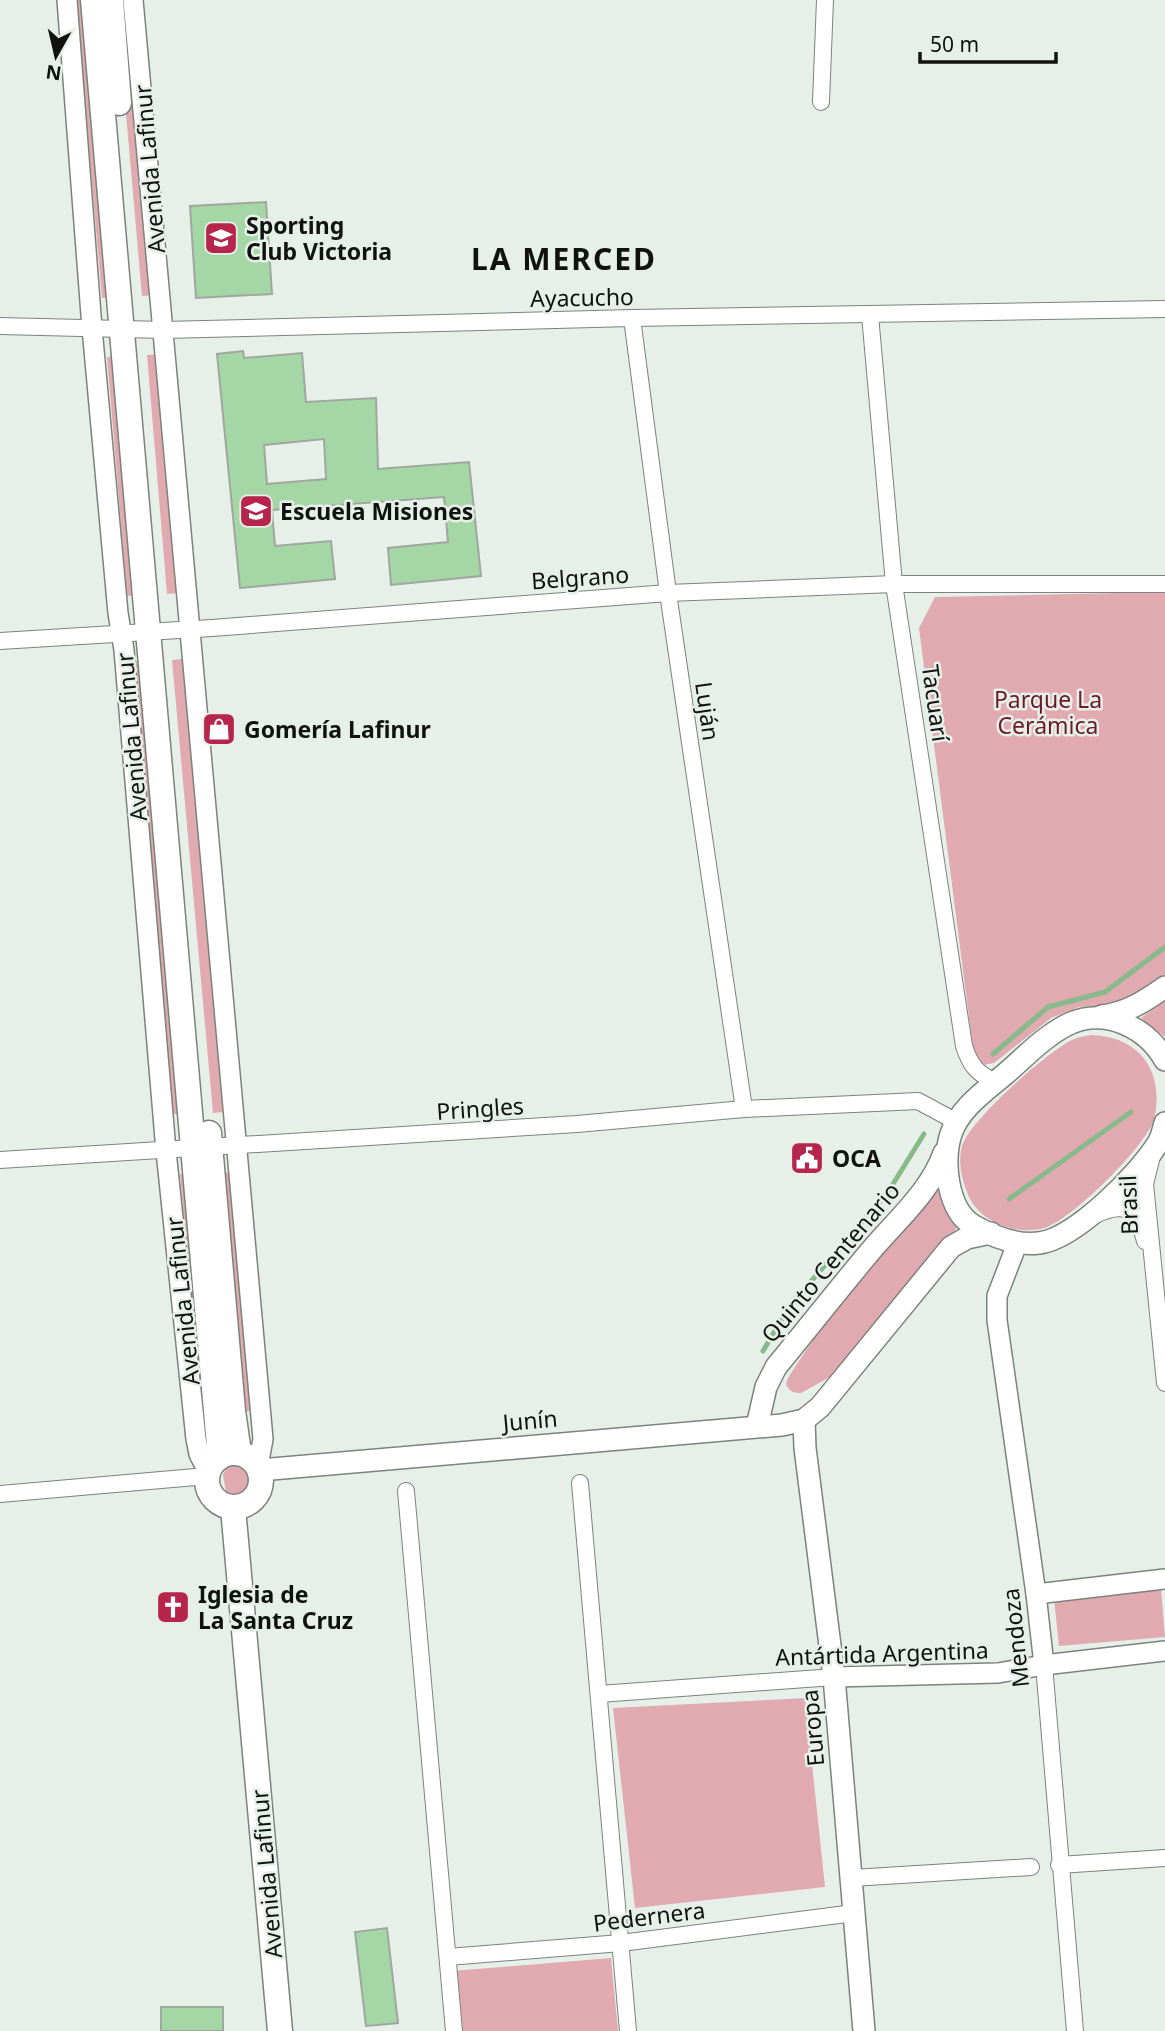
<svg xmlns="http://www.w3.org/2000/svg" width="1165" height="2031" viewBox="0 0 1165 2031" font-family="'Noto Sans',sans-serif">
<rect width="100%" height="100%" fill="#e7f0e8"/>
<g fill="#e0aab0">
<polygon points="76,0 86,0 113,297 102,298"/>
<polygon points="116,0 127,0 153,295 142,296"/>
<polygon points="158,354 178,593 167,594 147,355"/>
<polygon points="118,356 137,595 127,596 107,357"/>
<polygon points="1165,592 1165,974 1128,1000 1108,1005 1079,1007 1051,1018 994,1063 983,1065 974,1056 919,628 935,597"/>
<polygon points="183,659 223,1112 213,1113 172,660"/>
<polygon points="133,661 144,661 183,1114 172,1114"/>
<polygon points="1165,1000 1165,1037 1141,1018"/>
<path d="M1092 1035C1140 1037 1165 1071 1154 1120 1143 1149 1075 1216 1047 1227 1037 1231 1025 1231 1015 1229 995 1225 974 1213 967 1192 961 1177 958 1162 962 1146 970 1120 1047 1052 1072 1040 1078 1037 1085 1036 1092 1035Z"/>
<polygon points="230,1172 250,1411 240,1412 220,1173"/>
<polygon points="180,1174 190,1174 210,1413 200,1414"/>
<path d="M937 1189 957 1228 839 1372 801 1393C793 1393 789 1391 786 1384L788 1378C831 1309 884 1250 937 1189Z"/>
<path d="M236 1462 245 1467C252 1479 251 1496 235 1498L226 1492 223 1475 227 1466Z"/>
<polygon points="1161,1590 1165,1637 1059,1646 1054,1599"/>
<polygon points="805,1698 825,1887 635,1908 613,1708"/>
<polygon points="611,1958 618,2031 458,2031 453,1971"/>
</g>
<g fill="none" stroke-linecap="round" stroke-linejoin="round">
<g stroke="#88b98a" stroke-width="5">
<polyline points="993,1054 1048,1007 1105,992 1165,947"/>
<polyline points="1009,1199 1131,1112"/>
<polyline points="763,1351 789,1307 888,1192 924,1134"/>
</g>
</g>
<g fill="#a4d6a6" stroke="#9fa79f" stroke-width="2" fill-rule="evenodd">
<polygon points="266,202 272,294 196,298 190,206"/>
<path d="M243 351 244 358 302 353 306 402 376 398 378 469 469 462 481 576 391 585 388 548 448 542 444 497 272 510 275 546 331 541 335 579 240 588 217 354ZM324 439 326 479 267 484 264 445Z"/>
<polygon points="387,1928 398,2023 366,2026 355,1932"/>
<rect x="161" y="2007" width="62" height="24"/>
</g>
<g fill="none" stroke-linecap="round" stroke-linejoin="round">
<g stroke="#7b837b" stroke-width="18">
<g id="minor">
<polyline points="821,102 825,0"/>
<path d="M870 315 894 584 964 1046C970 1065 977 1074 996 1082"/>
<polyline points="632,318 668,593 744,1109"/>
<polyline points="0,326 164,330 632,318 1165,309"/>
<polyline points="0,641 212,628 668,593 894,584 1165,584"/>
<polyline points="1152,1156 1145,1184 1165,1383"/>
<polyline points="0,1160 577,1124 744,1109 918,1101 957,1122"/>
<path d="M1095 1215C1127 1200 1137 1210 1145 1241"/>
<polyline points="580,1483 628,2031"/>
<polyline points="406,1491 454,2031"/>
<polyline points="0,1494 207,1476"/>
<polyline points="1044,1665 1075,2031"/>
<polyline points="599,1694 834,1677"/>
<polyline points="1059,1865 1165,1858"/>
<polyline points="852,1878 1031,1867"/>
<polyline points="448,1957 621,1943 854,1913"/>
</g>
</g>
<g stroke="#7b837b" stroke-width="22">
<g id="tertiary">
<polyline points="67,0 92,328 118,613 124,650 166,1151 196,1439 199,1454 208,1471"/>
<polyline points="133,0 263,1439 258,1466"/>
<polyline points="1017,1244 997,1296 997,1320 1036,1594 1044,1665"/>
<polyline points="1036,1594 1165,1579"/>
<polyline points="834,1677 998,1673 1044,1665 1165,1651"/>
</g>
</g>
<g stroke="#7b837b" stroke-width="24">
<g id="secondary">
<path d="M1102 1016C1127 1013 1145 1001 1165 987"/>
<path d="M1165 1060C1147 1028 1107 1008 1071 1023 1046 1034 1024 1058 1004 1075 985 1091 959 1109 951 1134 942 1160 947 1211 974 1226 994 1237 1016 1246 1039 1243 1075 1239 1139 1174 1158 1143 1162 1137 1163 1129 1165 1123"/>
<polyline points="804,1420 805,1448 834,1677 864,2031"/>
<path d="M757 1426 766 1387 776 1367C809 1327 841 1286 874 1247 900 1217 931 1190 944 1153"/>
<polyline points="260,1470 782,1425 804,1420 820,1407 951,1247 967,1238 991,1233"/>
</g>
</g>
<g stroke="#7b837b" stroke-width="27">
<g id="primary">
<polyline points="93,0 220,1457"/>
<polyline points="111,0 119,103"/>
<polyline points="209,1133 233,1411 239,1453"/>
<circle cx="234" cy="1480" r="27"/>
<polyline points="233,1508 280,2031"/>
</g>
</g>
<use href="#minor" stroke="#fff" stroke-width="16"/>
<use href="#tertiary" stroke="#fff" stroke-width="19"/>
<use href="#secondary" stroke="#fff" stroke-width="21"/>
<use href="#primary" stroke="#fff" stroke-width="24"/>
</g>
<defs>
<g id="school-square" transform="scale(1.75)"><rect x="-9" y="-9" width="18" height="18" rx="4" fill="#b6254c" stroke="#e7f0e8"/><path d="M0-5L7-2L0 1L-7-2ZM-4 1L0 2.5L4 1V4Q0 6-4 4Z" fill="#fff"/></g>
<g id="shop-square" transform="scale(1.75)"><rect x="-9" y="-9" width="18" height="18" rx="4" fill="#b6254c" stroke="#e7f0e8"/><path d="M-5-2.5h2.3a2.7 3.5 0 0 1 5.4 0H5L5.5 6h-11ZM-1.5-2.5h3a1.5 2.3 0 0 0-3 0Z" fill="#fff"/></g>
<g id="civic-square" transform="scale(1.75)"><rect x="-9" y="-9" width="18" height="18" rx="4" fill="#b6254c" stroke="#e7f0e8"/><path d="M-.6-6.5H3V-4.5H.6V-3L4-1V1h2V6H-6V1h2V-1L-.6-3ZM-1.2 2.5V6h2.4V2.5Z" fill="#fff"/></g>
<g id="church-square" transform="scale(1.75)"><rect x="-9" y="-9" width="18" height="18" rx="4" fill="#b6254c" stroke="#e7f0e8"/><path d="M-1.2-6h2.4v3.5h3.3v2.4h-3.3V6h-2.4V-.1h-3.3v-2.4h3.3Z" fill="#fff"/></g>
</defs>
<g fill-rule="evenodd">
<use href="#school-square" x="221" y="238"/>
<use href="#school-square" x="256" y="511"/>
<use href="#shop-square" x="219" y="729"/>
<use href="#civic-square" x="807" y="1158"/>
<use href="#church-square" x="173" y="1607"/>
</g>
<g text-anchor="middle" dominant-baseline="central" stroke-width="5" stroke-linejoin="round" paint-order="stroke">
<g font-size="23" fill="#0f120f" stroke="#e7f0e8">
<text transform="translate(149 169) rotate(-95)">Avenida Lafinur</text>
<text transform="translate(582 297) rotate(-1)">Ayacucho</text>
<text transform="translate(580 577) rotate(-4)">Belgrano</text>
<text transform="translate(936 703) rotate(82)">Tacuarí</text>
<text transform="translate(708 711) rotate(82)">Luján</text>
<text transform="translate(131 737) rotate(-95)">Avenida Lafinur</text>
<text transform="translate(480 1108) rotate(-4)">Pringles</text>
<text transform="translate(1128 1205) rotate(-92)">Brasil</text>
<text transform="translate(830 1262) rotate(-50)">Quinto Centenario</text>
<text transform="translate(182 1301) rotate(-96)">Avenida Lafinur</text>
<text transform="translate(530 1420) rotate(-5)">Junín</text>
<text transform="translate(1015 1638) rotate(-96)">Mendoza</text>
<text transform="translate(882 1653) rotate(-2)">Antártida Argentina</text>
<text transform="translate(812 1728) rotate(-95)">Europa</text>
<text transform="translate(266 1874) rotate(-95)">Avenida Lafinur</text>
<text transform="translate(649 1916) rotate(-7)">Pedernera</text>
</g>
<g font-size="23" font-weight="bold" fill="#0f120f" stroke="#e7f0e8" text-anchor="start">
<text x="246" y="225">Sporting<tspan x="246" dy="26">Club Victoria</tspan></text>
<text x="280" y="511">Escuela Misiones</text>
<text x="244" y="729">Gomería Lafinur</text>
<text x="832" y="1158">OCA</text>
<text x="198" y="1594">Iglesia de<tspan x="198" dy="26">La Santa Cruz</tspan></text>
</g>
<g font-size="23" fill="#6b1a2d" stroke="#e7f0e8">
<text x="1048" y="699">Parque La<tspan x="1048" dy="26">Cerámica</tspan></text>
</g>
<g font-size="30" font-weight="bold" letter-spacing="2" fill="#0f120f" stroke="#e7f0e8">
<text x="564" y="258">LA MERCED</text>
</g>
</g>
<g transform="translate(56 56) rotate(188)" stroke="#e7f0e8" stroke-width="5" paint-order="stroke">
<path d="M0-5L12 26L0 18L-12 26Z" fill="#0f120f"/>
<text y="-10" font-size="19" font-weight="bold" text-anchor="middle" fill="#0f120f">N</text>
</g>
<path d="M920 52v10h136v-10" fill="none" stroke="#0f120f" stroke-width="3.5"/>
<text x="930" y="52" font-size="21" fill="#0f120f" stroke="#e7f0e8" stroke-width="5" paint-order="stroke">50 m</text>
</svg>
